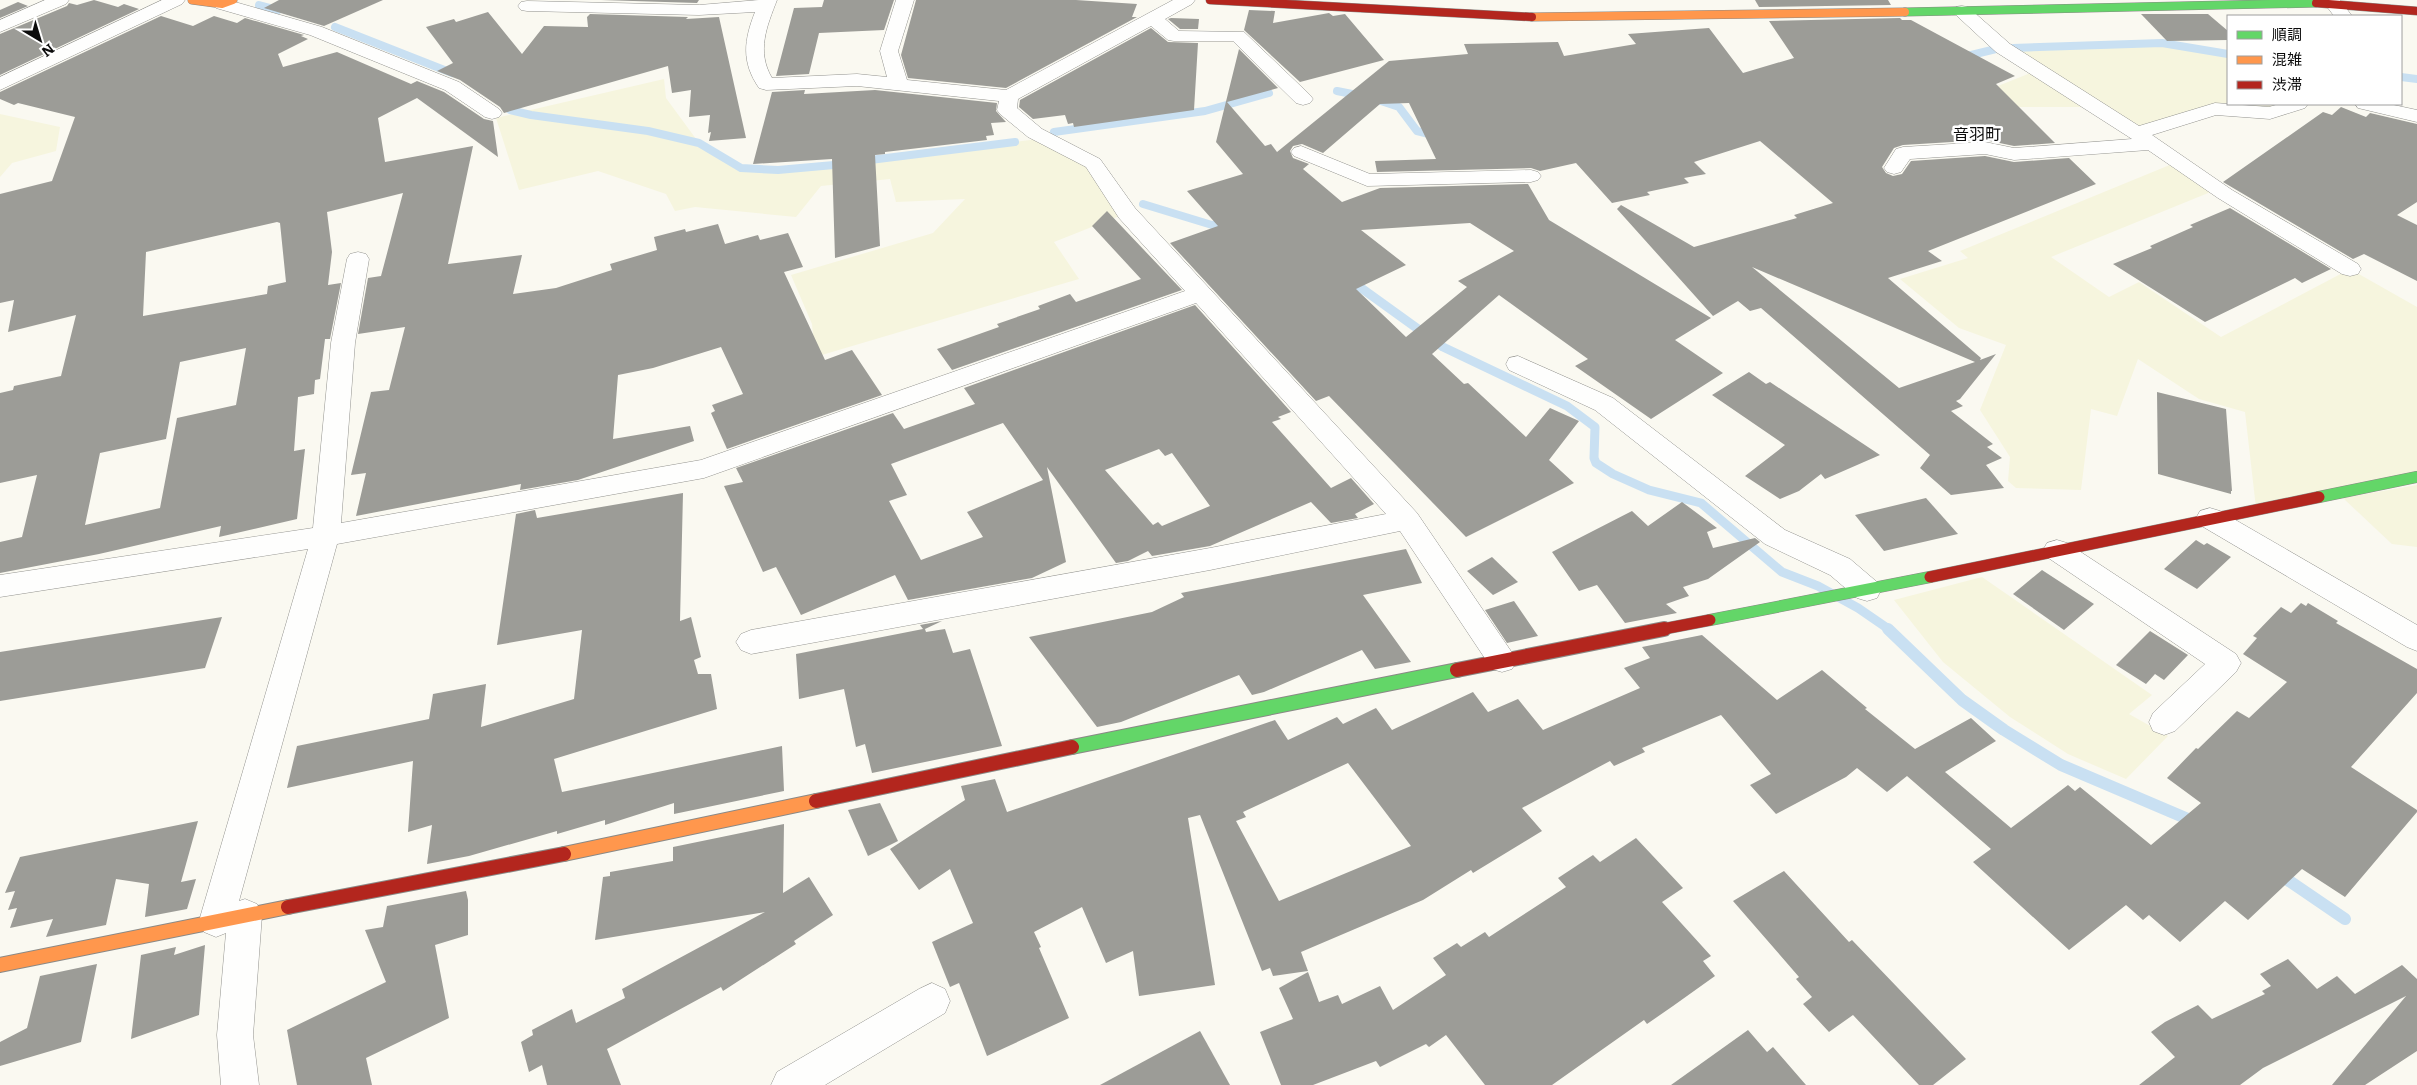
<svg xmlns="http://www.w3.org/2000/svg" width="2417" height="1085" viewBox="0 0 2417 1085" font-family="Literata,'Noto Sans JP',serif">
<rect width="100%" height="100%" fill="#faf9f1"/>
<g fill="#f6f5de">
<polygon points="2162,43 2228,54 2228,104 2298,104 2270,113 2232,108 2136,133 2013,48"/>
<polygon points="2033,72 2088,107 1994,107 1983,92"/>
<polygon points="664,79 666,98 699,143 741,168 778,170 825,166 1046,138 1093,163 1127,213 1054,242 1079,279 815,357 812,324 791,275 933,233 965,199 896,202 890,179 821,186 796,217 695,207 675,211 666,194 598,171 519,190 496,118"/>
<polygon points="0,114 60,127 56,151 12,163 0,177"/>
<polygon points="2177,162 2218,189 2051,257 2109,297 2139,282 2221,337 2350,269 2417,307 2417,477 2256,508 2245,412 2199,399 2138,359 2117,416 2091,409 2081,490 2016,488 2008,481 2010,457 1980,410 2006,345 1959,328 1900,279 1968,258 1960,251"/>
<polygon points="2417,485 2417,547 2392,544 2343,498"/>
<polygon points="1982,577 2152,695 2129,714 2168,736 2126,779 2068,754 2010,717 1943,662 1894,600"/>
</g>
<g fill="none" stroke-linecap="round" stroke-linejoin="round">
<g stroke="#c9e0f2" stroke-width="8">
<polyline points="259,5 278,10"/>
<polyline points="335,27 452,73"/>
<polyline points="2013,48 2162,43 2228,54"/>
<polyline points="1963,57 1996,49"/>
<polyline points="2401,77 2417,79"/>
<polyline points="1337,91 1362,96"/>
<polyline points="1378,100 1399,107 1417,131 1437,136"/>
<polyline points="503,104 510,110 531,115 648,131 699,143 741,168 778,170 845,164"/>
<polyline points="1054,132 1205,111 1269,93"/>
<polyline points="862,161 1015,142"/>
<polyline points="1143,204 1212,225 1228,223"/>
</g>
<polyline stroke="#c9e0f2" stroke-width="9" points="1350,280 1443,347 1567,406 1595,427 1594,458 1596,463 1613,474 1649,490 1701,503 1782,572 1818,586 1858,608 1890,630"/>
<g stroke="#c9e0f2" stroke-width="12">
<polyline points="1888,629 1962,700 2004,730 2061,765 2195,822"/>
<polyline points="2279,874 2345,919"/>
</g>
</g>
<g fill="#9c9c97" fill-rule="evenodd">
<polygon points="94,0 118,7 124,4 139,9 0,75 0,34 67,6 69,3 77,5"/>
<polygon points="279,0 383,0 324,26 264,8"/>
<polygon points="601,0 699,0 697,3"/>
<polygon points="824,0 894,0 884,30 819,33 809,74 776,76 794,8 822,7"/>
<polygon points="916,0 1076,0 1137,4 1132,17 1137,17 1006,88 908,78 901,55"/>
<polygon points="1755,0 1888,0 1891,5 1759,7"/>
<polygon points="18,2 28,6 0,18 0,10"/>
<polygon points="1249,10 1275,11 1273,23 1329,13 1333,16 1345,14 1384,60 1300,82 1244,30"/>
<polygon points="488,12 522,54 544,26 588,27 587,17 590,14 688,17 686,19 719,17 746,138 709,141 711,132 708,133 710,115 689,117 691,90 672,93 668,66 504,113 500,107 460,80 437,71 453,63 426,27 454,19 456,22"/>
<polygon points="2141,14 2208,14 2228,31 2228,40 2167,41"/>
<path d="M161 16 193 26 214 16 237 23 245 18 304 35 301 36 308 39 278 54 283 67 337 52 411 84 417 81 444 92 484 119 493 121 498 157 417 98 378 118 385 162 473 146 448 264 522 255 513 294 556 288 612 270 610 264 657 250 654 237 685 229 686 232 718 224 725 244 758 235 760 240 788 233 803 267 784 272 825 360 852 350 882 395 727 449 711 413 715 411 712 405 743 394 721 347 653 368 618 375 613 439 690 426 694 441 578 480 520 490 521 484 356 516 366 473 351 475 371 392 389 390 405 327 358 334 368 278 381 276 403 193 327 212 332 252 328 285 341 283 330 339H325L320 379 315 380 314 394 298 397 294 451 305 449 297 519 219 537 221 526 99 554 0 573V542L22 537 37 475 0 483V393L13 390 14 386 61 376 76 315 8 332 14 300 0 303V194L52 181 75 117 18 103 14 105 0 99V92ZM277 222 280 223 286 282 268 286 267 294 143 316 146 252ZM246 348 236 405 177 418 160 508 85 525 100 453 166 439 180 362Z"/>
<polygon points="1171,18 1199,19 1198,29 1180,29 1168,19"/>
<path d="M1900 18 1902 20H1911L2015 76 1996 84 2055 143 2014 146 1985 140 1903 145 1894 148 1882 167 1886 173 1893 176 1902 174 1911 161 1985 156 2014 162 2069 158 2096 184 1928 251 1942 261 1888 278 1981 358 1980 360 1996 354 1960 399 1956 401 1963 406 1951 411 1993 444 1987 447 2002 458 1986 465 2004 488 1951 495 1920 468 1930 455 1761 308 1750 311 1738 301 1713 316 1617 209 1621 205 1694 247 1797 218 1794 215 1833 203 1760 141 1694 162 1706 174 1684 178 1689 183 1647 192 1650 195 1612 203 1576 163 1540 171 1531 168 1377 172 1375 161 1436 159 1409 103 1380 104 1323 153 1302 144 1293 146 1290 151 1293 158 1309 164 1303 169 1342 202 1380 188 1528 184 1549 220 1711 318 1675 340 1723 373 1651 419 1575 366 1588 359 1499 295 1432 354 1464 384 1468 383 1526 437 1550 408 1579 421 1549 460 1574 483 1466 537 1329 396 1316 401 1170 243 1218 226 1187 191 1243 174 1216 142 1239 49 1278 88 1227 102 1265 146 1271 144 1277 152 1389 61 1468 54 1464 44 1558 42 1564 56 1636 44 1628 34 1709 28 1743 73 1794 58 1769 21ZM1470 223 1514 251 1458 281 1467 287 1406 337 1356 289 1406 265 1361 230ZM1752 267 1975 362 1899 388Z"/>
<polygon points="1151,28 1168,42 1198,43 1194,110 1074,127 1073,123 1068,124 1065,115 1033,119 1019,107 1020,100"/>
<polygon points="805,90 804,94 875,90 997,103 996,111 1006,122 991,123 994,135 986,136 987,140 885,152 885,154 875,155 880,246 835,258 832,159 753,164 772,92"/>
<polygon points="2341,107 2366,117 2370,113 2417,124 2417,202 2397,215 2417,225 2417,281 2364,254 2353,259 2223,182 2323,112 2332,115"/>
<polygon points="2230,208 2331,269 2302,283 2295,278 2205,322 2113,264 2152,248 2150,246 2193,227 2190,225"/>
<polygon points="1107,211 1182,290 952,370 937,349 999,327 997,324 1040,309 1038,306 1070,294 1076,302 1141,279 1092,226"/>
<path d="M1195 305 1291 412 1278 417 1281 419 1272 422 1331 488 1351 478 1374 504 1355 514 1358 518 1331 523 1311 502 1210 546 1152 556 1148 551 1128 561 1116 563 1047 467 1066 562 1032 578 908 600 895 575 801 615 776 567 763 572 724 486 743 482 736 468 893 413 904 429 975 404 964 388ZM1003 423 1043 480 967 512 983 537 921 560 889 501 907 495 891 464ZM1159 449 1165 456 1172 453 1210 506 1162 526 1158 522 1153 525 1105 470Z"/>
<polygon points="1749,372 1766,384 1770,382 1880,455 1825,479 1821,474 1799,491 1780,499 1745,476 1785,445 1712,395"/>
<polygon points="2157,392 2226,409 2232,491 2231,491 2231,494 2158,474"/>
<polygon points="683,493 680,621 691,617 701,657 694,660 698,674 711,674 717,709 554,759 562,792 782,746 784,791 674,814 674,803 605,825 605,820 557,834 557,831 469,856 427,864 432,825 408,832 413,761 287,788 297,746 429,719 433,694 486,684 481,727 574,699 582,630 497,645 516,514 535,510 537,518"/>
<polygon points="1926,498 1958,534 1884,551 1855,515"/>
<polygon points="1682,502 1717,528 1707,532 1713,548 1755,538 1760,542 1708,579 1683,587 1689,596 1666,604 1677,613 1625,623 1597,585 1579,591 1552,552 1632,511 1648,526"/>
<polygon points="2196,540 2204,545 2207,543 2231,557 2197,589 2164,569"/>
<polygon points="1406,549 1422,583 1363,595 1411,662 1375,669 1362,650 1264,692 1252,695 1239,675 1121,722 1097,727 1029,637 1152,612 1184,597 1181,593"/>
<polygon points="1492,557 1518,582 1493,595 1467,571"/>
<polygon points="2042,570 2094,604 2064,630 2013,594"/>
<polygon points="1514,601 1538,636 1507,643 1485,610"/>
<path d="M2301 603 2306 606 2308 603 2338 621 2336 623 2417 669V693L2351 767 2417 810V812L2345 897 2302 869 2248 920 2225 901 2180 942 2149 915 2143 920 2126 905 2069 950 1973 862 1991 849 1907 776 1887 792 1857 768 1846 777 1776 814 1750 785 1771 774 1721 715 1642 748 1645 752 1614 766 1610 761 1522 808 1542 831 1473 873 1471 870 1423 900 1301 952 1308 971 1273 976 1270 968 1262 971 1200 815 1188 818 1215 985 1139 996 1133 951 1106 963 1082 907 1034 932 1041 947 1039 948 1069 1018 987 1056 959 983 950 987 932 942 973 923 950 869 919 890 890 849 965 800 961 786 995 779 1007 812 1275 720 1288 740 1337 717 1343 724 1376 708 1392 730 1473 692 1488 712 1518 699 1543 730 1640 688 1624 668 1650 658 1642 647 1702 635 1777 700 1822 670 1867 708 1865 709 1915 749 1971 718 1996 741 1945 772 2011 828 2068 785 2075 791 2080 787 2151 845 2201 803 2167 778 2196 748 2198 749 2237 711 2249 718 2287 682 2243 654 2257 638 2253 636 2281 607 2291 613ZM1348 763 1411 846 1279 901 1236 821 1246 817 1243 812Z"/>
<polygon points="222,617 205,668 0,701 0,652"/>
<polygon points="942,621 925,629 926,632 945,629 953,653 970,649 1002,746 872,773 865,744 856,747 844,689 799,699 796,654 923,629 920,625"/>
<polygon points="2150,631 2188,655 2164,680 2155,674 2146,684 2116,665"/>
<polygon points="880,803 898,841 868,856 848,810"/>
<polygon points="198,821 181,882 196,879 187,909 145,917 149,884 116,879 106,925 46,937 53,919 10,928 17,908 8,910 15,891 5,893 20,857"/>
<polygon points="784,824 783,893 809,877 833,915 794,941 796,944 723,991 721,987 607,1049 621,1085 547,1085 542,1065 529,1072 521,1042 533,1035 532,1030 572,1009 576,1023 625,998 622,989 765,912 595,940 603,877 610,876 610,872 673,861 673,847"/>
<polygon points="1636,838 1683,888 1662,902 1711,956 1703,961 1715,976 1673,1006 1647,1024 1644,1020 1552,1085 1485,1085 1446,1035 1429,1047 1426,1044 1380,1067 1376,1061 1313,1085 1281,1085 1260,1032 1293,1019 1279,988 1308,972 1319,1002 1338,995 1342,1004 1380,986 1393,1010 1446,975 1433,958 1457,943 1461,947 1485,932 1489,937 1566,887 1558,878 1593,855 1600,862"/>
<polygon points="1784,871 1849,942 1852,940 1966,1059 1933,1085 1919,1085 1853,1015 1829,1032 1803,1004 1812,997 1796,979 1799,977 1733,901"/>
<polygon points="466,891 468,900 468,935 435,945 449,1018 366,1058 372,1085 297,1085 287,1030 386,982 365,930 383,927 387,906"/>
<polygon points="205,945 199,1015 131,1039 141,955 176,947 174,955"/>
<polygon points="2288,959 2317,989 2337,976 2355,994 2402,965 2417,979 2417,1051 2365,1085 2332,1085 2406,996 2263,1068 2240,1085 2139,1085 2175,1057 2151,1032 2165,1022 2198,1005 2212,1019 2265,994 2262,991 2271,986 2260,974"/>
<polygon points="97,964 81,1042 0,1066 0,1042 27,1028 40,976"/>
<polygon points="1748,1030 1767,1052 1773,1047 1806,1085 1671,1085"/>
<polygon points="1200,1031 1230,1085 1100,1085"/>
</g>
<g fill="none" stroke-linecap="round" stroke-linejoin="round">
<g stroke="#93938f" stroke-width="1">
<g id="street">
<polygon points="45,0 69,0 66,4 0,32 0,20"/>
<polygon points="162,0 185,0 182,4 0,90 0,77"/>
<polygon points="216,0 228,0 322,27 459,82 499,109 502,113 499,117 492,119 485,117 445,90 310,35 216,8 213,4"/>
<path d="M759 0H777C767 26 756 51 772 78L857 74 887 77 880 51 896 0H914L898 51 907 80 1006 90 1173 0H1195L1192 4 1165 19 1179 31 1244 32 1310 95 1313 99 1310 103 1303 105 1296 103 1233 41H1174L1168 40 1151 26 1018 99 1017 108 1042 129 1100 159 1135 208 1417 513 1517 660 1512 669 1502 672 1492 669 1400 531 1210 570 751 654 741 650 736 642 741 634 751 630 1210 548 1386 514 1196 303 704 478 337 544 239 901 245 899 257 904 262 915 253 1035 259 1085H221L217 1035 226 933 216 937 204 932 199 921 308 549 0 597V575L313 528 331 343 347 259 350 254 358 252 366 254 369 259 355 343 341 523 701 460 1185 291 1119 218 1086 167 1028 137 1000 114 997 110 999 101 857 86 766 90 759 88C741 62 744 40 755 12L699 15 527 11 521 10 518 6 521 2 527 1 699 5Z"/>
<polygon points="2329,0 2340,0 2352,16 2334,16 2325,4"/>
<polygon points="1962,6 1968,7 2010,44 2139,126 2215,103 2269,107 2279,104 2308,104 2305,108 2270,119 2216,115 2152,135 2232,190 2358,264 2361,269 2358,274 2350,276 2342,274 2218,198 2148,150 2014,160 1985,154 1910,159 1901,172 1894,174 1887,172 1884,168 1896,149 1903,147 1985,142 2014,148 2132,139 1996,52 1956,15 1953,11 1956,7"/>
<polygon points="2355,104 2389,104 2417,110 2417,122 2358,108"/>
<polygon points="1301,146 1370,174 1531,170 1538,172 1541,176 1538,180 1531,182 1367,186 1294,156 1291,152 1294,148"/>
<polygon points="1518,356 1613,398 1785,530 1850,559 1877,582 1881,590 1877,598 1867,601 1857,598 1830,575 1765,544 1595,410 1509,370 1506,364 1509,358"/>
<polygon points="2210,508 2220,511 2417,625 2417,651 2407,647 2200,525 2196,518 2200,511"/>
<polygon points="2057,540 2067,543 2236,654 2241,663 2236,672 2175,731 2164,735 2153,731 2149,722 2153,713 2205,664 2047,557 2043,550 2047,543"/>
<polygon points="932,983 945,989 950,1001 945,1013 825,1085 771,1085 777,1072 919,989"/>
</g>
</g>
<g stroke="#8a8986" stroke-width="9">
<polyline id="fast-far2" points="1905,12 2316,3"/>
</g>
<g stroke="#8a8986" stroke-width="12">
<g id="fast-far1">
<polyline points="2319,497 2417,477"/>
<polyline points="1710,620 1930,577"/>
</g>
</g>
<g stroke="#8a8986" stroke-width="16">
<polyline id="fast" points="1072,747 1457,670"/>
</g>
<g stroke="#8a8986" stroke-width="9">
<g id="slow-far1">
<polyline points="192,0 222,4 233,0"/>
<polyline points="1532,17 1905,12"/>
</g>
</g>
<g stroke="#8a8986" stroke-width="16">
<g id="slow">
<polyline points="564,854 816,801"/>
<polyline points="0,965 288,907"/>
</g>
</g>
<g stroke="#8a8986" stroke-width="9">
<g id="jam-far2">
<polyline points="1210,0 1532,17"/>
<polyline points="2316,3 2417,11"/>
</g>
</g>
<g stroke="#8a8986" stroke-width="12">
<g id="jam-far1">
<polyline points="1930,577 2319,497"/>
<polyline points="1658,630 1710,620"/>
</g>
</g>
<g stroke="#8a8986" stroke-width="16">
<g id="jam">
<polyline points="1457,670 1664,629"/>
<polyline points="816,801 1072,747"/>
<polyline points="288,907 564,854"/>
</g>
</g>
<use href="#street" fill="#fefefd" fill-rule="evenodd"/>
<use href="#fast-far2" stroke="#63d668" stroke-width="8"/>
<use href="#fast-far1" stroke="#63d668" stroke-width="11"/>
<use href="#fast" stroke="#63d668" stroke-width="14"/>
<use href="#slow-far1" stroke="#ff974d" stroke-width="8"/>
<use href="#slow" stroke="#ff974d" stroke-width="14"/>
<use href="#jam-far2" stroke="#b3261e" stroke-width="8"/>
<use href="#jam-far1" stroke="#b3261e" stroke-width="11"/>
<use href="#jam" stroke="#b3261e" stroke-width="14"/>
</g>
<g text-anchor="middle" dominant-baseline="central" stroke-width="5" stroke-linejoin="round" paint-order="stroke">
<g font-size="16" fill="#0c0c0c" stroke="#fff">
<text x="1977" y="133">音羽町</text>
</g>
</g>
<rect x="2227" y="15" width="175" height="90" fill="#ffffff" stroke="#9e9e9e"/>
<rect x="2237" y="31" width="25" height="8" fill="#63d668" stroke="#9e9e9e"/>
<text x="2272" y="40" font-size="15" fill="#0c0c0c">順調</text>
<rect x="2237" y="56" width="25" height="8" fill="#ff974d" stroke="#9e9e9e"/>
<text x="2272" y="65" font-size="15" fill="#0c0c0c">混雑</text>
<rect x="2237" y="81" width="25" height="8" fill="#b3261e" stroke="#9e9e9e"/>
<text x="2272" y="90" font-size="15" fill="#0c0c0c">渋滞</text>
<g transform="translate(40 40) rotate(142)" stroke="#ffffff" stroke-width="4" paint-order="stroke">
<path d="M0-4L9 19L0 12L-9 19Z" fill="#0c0c0c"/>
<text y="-8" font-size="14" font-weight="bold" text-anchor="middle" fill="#0c0c0c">N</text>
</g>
</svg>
